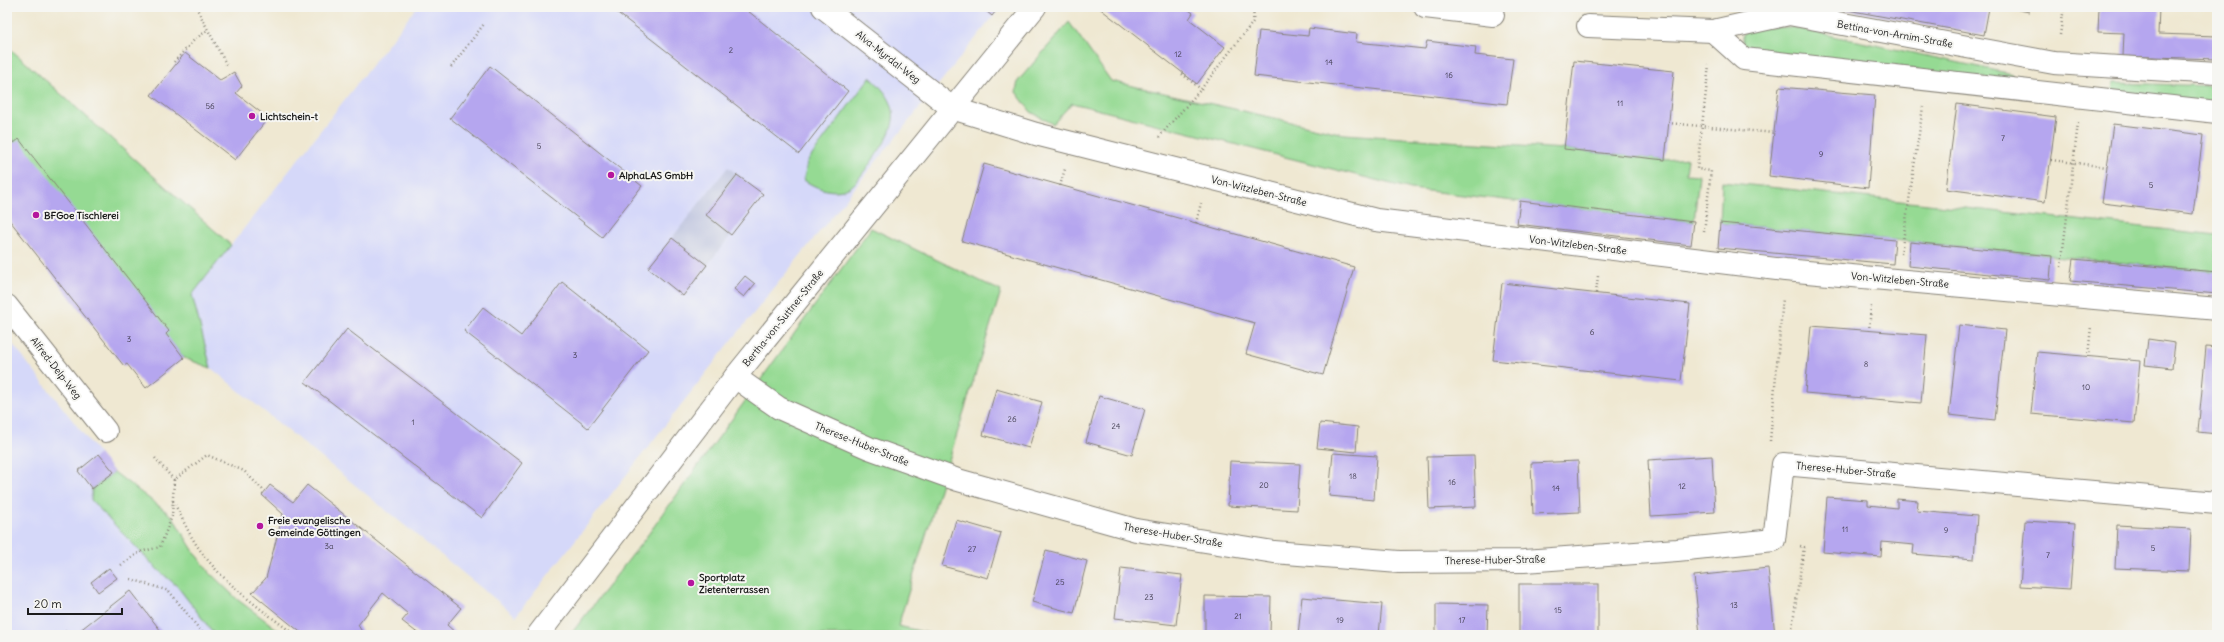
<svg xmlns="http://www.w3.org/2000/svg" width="2224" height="642" viewBox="0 0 2224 642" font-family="Delius,sans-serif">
<rect width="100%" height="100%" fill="#f6f6f2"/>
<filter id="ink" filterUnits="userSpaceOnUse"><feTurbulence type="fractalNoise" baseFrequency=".025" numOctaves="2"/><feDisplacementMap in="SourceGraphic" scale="8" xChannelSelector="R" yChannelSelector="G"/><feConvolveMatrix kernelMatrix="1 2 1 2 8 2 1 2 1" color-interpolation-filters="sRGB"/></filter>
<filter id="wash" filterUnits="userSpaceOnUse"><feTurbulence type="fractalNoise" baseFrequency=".012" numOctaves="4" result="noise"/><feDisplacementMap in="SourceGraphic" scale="16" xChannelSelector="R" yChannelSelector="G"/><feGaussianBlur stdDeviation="0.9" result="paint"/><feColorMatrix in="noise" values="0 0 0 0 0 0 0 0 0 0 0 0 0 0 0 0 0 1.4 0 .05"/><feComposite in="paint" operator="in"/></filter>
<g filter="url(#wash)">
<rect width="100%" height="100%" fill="#efe8d2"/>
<g fill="#d5d8f9">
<polygon points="417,7 1001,7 720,355 516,616 211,368 192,295"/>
<polygon points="7,337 99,454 78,471 92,489 91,500 157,569 177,586 215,635 7,635"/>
</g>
<polygon fill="#bdc3de" points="728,167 763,194 683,296 648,268"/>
<g fill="#95da93" stroke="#587b58">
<polygon points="1069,22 1111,81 1344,134 1564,149 1665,160 1688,158 1686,174 1699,175 1694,222 1411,189 1072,103 1053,124 1031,112 1016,92 1018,81"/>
<polygon points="1791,27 2012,74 2009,81 1748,50 1743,45 1743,34 1751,28"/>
<polygon points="7,46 231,245 192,295 211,368 184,358 7,134"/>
<path d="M870 77C903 106 898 125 874 158 868 166 862 175 855 183 842 197 818 190 804 180L807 162Z"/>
<polygon points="2114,83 2217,86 2217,105 2113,92"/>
<polygon points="1722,182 2217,235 2217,272 1720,223"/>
<polygon points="871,228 1001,291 898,626 936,635 570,635 644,540"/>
<polygon points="114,472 172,516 196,555 210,573 238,600 285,635 215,635 177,586 157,569 91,500 92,489"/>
</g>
<g id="blocks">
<g fill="#b5a6ef">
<polygon points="610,7 743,7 848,91 799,154"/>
<polygon points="990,7 999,7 992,16 986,11"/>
<polygon points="1098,7 1185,7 1193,13 1189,19 1225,47 1197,84"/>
<polygon points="1831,7 1984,7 1989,8 1984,35"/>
<polygon points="2005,7 2030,7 2029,12"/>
<polygon points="2099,7 2159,7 2158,34 2217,36 2217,59 2123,56 2124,33 2098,32"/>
<polygon points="1309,28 1357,34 1356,42 1425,49 1427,41 1476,47 1475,55 1513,59 1507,104 1254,76 1259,31 1308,36"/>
<polygon points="185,53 220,80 234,72 242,86 236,93 268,118 235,160 151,95"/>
<polygon points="1574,61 1674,71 1665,160 1564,149"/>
<polygon points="490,66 642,186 602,237 450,118"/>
<polygon points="1779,87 1875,95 1868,188 1769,176"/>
<polygon points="1957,104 2056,117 2045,202 1946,189"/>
<polygon points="2113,124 2203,135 2193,214 2102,203"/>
<polygon points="7,134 14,143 19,139 169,331 166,334 184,358 146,388 127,364 124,366 7,217"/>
<polygon points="984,164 1354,267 1323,375 1246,354 1255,323 962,241"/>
<polygon points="737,175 763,194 731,235 706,215"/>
<polygon points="1520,201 1694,222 1691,245 1517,224"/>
<polygon points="1720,223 1895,240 1893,264 1718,248"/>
<polygon points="672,238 707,265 683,296 648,268"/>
<polygon points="1910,242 2052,256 2050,280 1908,266"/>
<polygon points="2073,259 2217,272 2217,294 2070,281"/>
<polygon points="745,276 755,284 744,297 734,289"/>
<polygon points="562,282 648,350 588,428 464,331 483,307 521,336"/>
<polygon points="1502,283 1690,304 1681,381 1493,360"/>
<polygon points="1959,325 2005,330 1995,420 1949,415"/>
<polygon points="1811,326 1927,335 1921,403 1805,393"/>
<polygon points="347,329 522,463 482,518 305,382"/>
<polygon points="2148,339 2175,343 2172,368 2145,365"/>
<polygon points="2206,347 2217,348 2217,434 2198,432"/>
<polygon points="2037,352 2140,361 2134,423 2031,414"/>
<polygon points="996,389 1042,402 1029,448 983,435"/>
<polygon points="1099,396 1145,409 1132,455 1086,442"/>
<polygon points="1320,423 1358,427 1356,452 1317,448"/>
<polygon points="1333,453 1377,456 1374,500 1329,496"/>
<polygon points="99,454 114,472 92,489 78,471"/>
<polygon points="1474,456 1476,507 1429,509 1427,457"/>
<polygon points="1712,456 1715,512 1651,516 1648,460"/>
<polygon points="1230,461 1300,464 1297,510 1228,506"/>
<polygon points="1578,461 1580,512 1533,514 1531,463"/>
<polygon points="270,485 293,502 307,485 461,608 447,625 458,635 420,635 402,621 408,614 383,593 358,625 364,635 304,635 252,593 266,578 283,514 262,495"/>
<polygon points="1827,497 1868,500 1868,505 1897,508 1897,499 1918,501 1917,511 1977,516 1974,559 1913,554 1914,545 1882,542 1881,557 1823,552"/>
<polygon points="956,520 1001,533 988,578 942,566"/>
<polygon points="2025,521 2075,524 2070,589 2020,586"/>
<polygon points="2117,525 2191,529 2189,571 2115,568"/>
<polygon points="1046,550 1087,561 1074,613 1032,602"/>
<polygon points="109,568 117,578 98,592 91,582"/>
<polygon points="1121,568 1182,575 1176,625 1115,618"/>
<polygon points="1768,568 1775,635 1700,635 1694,576"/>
<rect x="1519" y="584" width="79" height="51"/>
<polygon points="130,591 164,635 74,635"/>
<polygon points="1205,596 1271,597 1270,635 1205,635"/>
<polygon points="1302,597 1382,604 1379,635 1298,635"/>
<polygon points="1436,604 1488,605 1487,635 1436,635"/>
</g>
</g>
</g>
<g filter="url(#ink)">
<use href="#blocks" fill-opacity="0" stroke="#868277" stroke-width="1"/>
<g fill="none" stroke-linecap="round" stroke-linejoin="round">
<g stroke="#868277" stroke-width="24">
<g id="minor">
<polyline points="823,7 952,108 1036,134 1376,220 1785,270 2217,309"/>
<polyline points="1425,7 1493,15"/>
<polyline points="1588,26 1713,31 1789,14 2054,63 2217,73"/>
<polyline points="1713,31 1744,59 2217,112"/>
<polyline points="7,306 106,431"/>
<polyline points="735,377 779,408 869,448 958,480 1136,530 1274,552 1399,562 1524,561 1677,550 1774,540 1783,464 2217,503"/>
<polyline points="538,635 735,377 1035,7"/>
</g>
</g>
<g stroke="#868277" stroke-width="2.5" stroke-dasharray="1 3" stroke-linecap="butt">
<polyline points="196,7 227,66"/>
<polyline points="2060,35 2064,7"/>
<polyline points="174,62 195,39 208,30"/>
<polyline points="451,67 484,24"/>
<polyline points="1182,74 1201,89 1253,22 1254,7"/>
<polyline points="1668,123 1774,133"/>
<polyline points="1159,137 1201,89"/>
<polyline points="2051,160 2107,167"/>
<polyline points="1060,186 1065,169"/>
<polyline points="1196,223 1201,203"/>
<polyline points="1704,232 1711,171 1697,169 1709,65"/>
<polyline points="1901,254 1923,107"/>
<polyline points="2061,267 2078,123"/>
<polyline points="1596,293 1598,276"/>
<polyline points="1869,331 1871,306"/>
<polyline points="2088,357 2091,326"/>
<polyline points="1770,441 1783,298"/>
<polyline points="155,458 174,480"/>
<path d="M173 501C179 512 185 525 191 536 215 578 257 606 295 635"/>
<polyline points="121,565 140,552 160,547 172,516 174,480 207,455 244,471 264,491"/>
<polyline points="131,579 169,591 204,635"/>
<polyline points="65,631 68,635"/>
<polyline points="1791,635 1804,547 1800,546"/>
</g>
<use href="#minor" stroke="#fff" stroke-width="22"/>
</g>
</g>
<g fill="#b5179e" stroke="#f6f6f2" stroke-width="1.5">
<circle cx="252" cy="116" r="4"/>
<circle cx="611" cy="175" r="4"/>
<circle cx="36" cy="215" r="4"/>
<circle cx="260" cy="526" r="4"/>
<circle cx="691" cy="583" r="4"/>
</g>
<g text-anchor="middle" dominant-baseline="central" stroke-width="4" stroke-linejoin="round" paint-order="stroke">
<g font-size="8" fill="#423e51">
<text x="731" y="50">2</text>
<text x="1178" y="54">12</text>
<text x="1329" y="62">14</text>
<text x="1449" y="75">16</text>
<text x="1620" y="103">11</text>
<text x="210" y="106">56</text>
<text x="2003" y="138">7</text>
<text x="539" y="146">5</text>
<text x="1821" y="154">9</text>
<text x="2151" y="185">5</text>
<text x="1592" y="332">6</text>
<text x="129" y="339">3</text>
<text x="575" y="355">3</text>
<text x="1866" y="364">8</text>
<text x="2086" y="387">10</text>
<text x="1012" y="419">26</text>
<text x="413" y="422">1</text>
<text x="1116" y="426">24</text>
<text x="1353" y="476">18</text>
<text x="1452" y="482">16</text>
<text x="1264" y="485">20</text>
<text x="1682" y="486">12</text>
<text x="1556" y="488">14</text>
<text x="1845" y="529">11</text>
<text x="1946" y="530">9</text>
<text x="329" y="546">3a</text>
<text x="2153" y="548">5</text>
<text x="972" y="549">27</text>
<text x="2048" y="555">7</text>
<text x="1060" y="582">25</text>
<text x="1149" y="597">23</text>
<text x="1734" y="605">13</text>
<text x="1558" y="610">15</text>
<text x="1238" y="616">21</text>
<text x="1340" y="620">19</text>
<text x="1462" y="620">17</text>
</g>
<g font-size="10" fill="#1c1c1c" stroke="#f6f6f2">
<text transform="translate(1895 34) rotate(10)">Bettina-von-Arnim-Straße</text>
<text transform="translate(888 57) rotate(38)">Alva-Myrdal-Weg</text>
<text transform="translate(1259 191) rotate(14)">Von-Witzleben-Straße</text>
<text transform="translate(1578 245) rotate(7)">Von-Witzleben-Straße</text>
<text transform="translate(1900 280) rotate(5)">Von-Witzleben-Straße</text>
<text transform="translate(783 318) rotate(-51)">Bertha-von-Suttner-Straße</text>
<text transform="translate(56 368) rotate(52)">Alfred-Delp-Weg</text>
<text transform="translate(862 444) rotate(22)">Therese-Huber-Straße</text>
<text transform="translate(1846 470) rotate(5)">Therese-Huber-Straße</text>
<text transform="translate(1173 535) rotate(10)">Therese-Huber-Straße</text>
<text transform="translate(1495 560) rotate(-1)">Therese-Huber-Straße</text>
</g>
<g font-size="10" font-weight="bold" fill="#1c1c1c" stroke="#f6f6f2" text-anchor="start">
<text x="260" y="116">Lichtschein-t</text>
<text x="619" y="175">AlphaLAS GmbH</text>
<text x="44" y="215">BFGoe Tischlerei</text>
<text x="268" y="520">Freie evangelische<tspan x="268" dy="12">Gemeinde Göttingen</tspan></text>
<text x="699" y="577">Sportplatz<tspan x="699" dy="12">Zietenterrassen</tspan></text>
</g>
</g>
<rect width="2224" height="642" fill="none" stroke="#f6f6f2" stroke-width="24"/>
<path d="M28 608v6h94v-6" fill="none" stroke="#1c1c1c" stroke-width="2"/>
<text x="34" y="608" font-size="12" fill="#1c1c1c" stroke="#f6f6f2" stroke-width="3" paint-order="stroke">20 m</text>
</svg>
